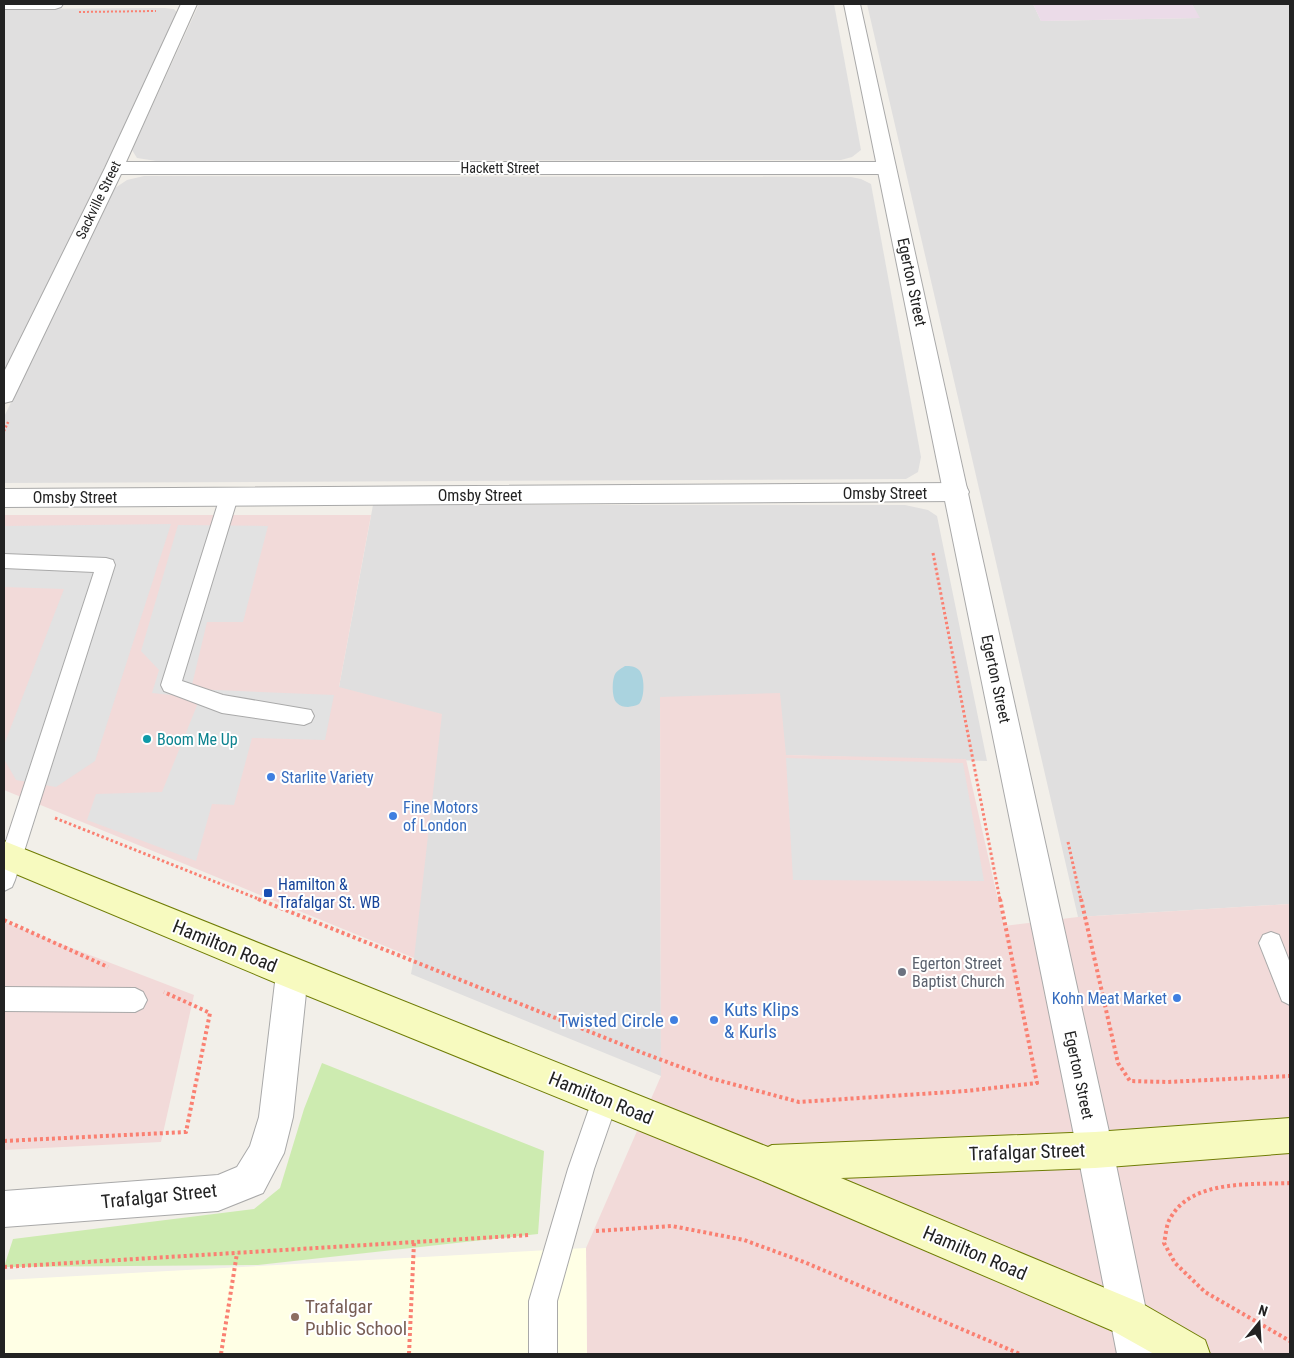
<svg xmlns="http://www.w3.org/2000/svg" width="1294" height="1358" viewBox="0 0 1294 1358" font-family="'Roboto Condensed',sans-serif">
<rect width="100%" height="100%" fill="#f2efe9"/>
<g fill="#e0dfdf">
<polygon points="199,4 834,4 861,150 852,157 841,160 156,161 137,158 132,150"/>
<polygon points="867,4 1033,4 1041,21 1199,18 1192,4 1290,4 1290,904 1078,917"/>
<polygon points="165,8 174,9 178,14 7,370 4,369 4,9"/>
<polygon points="144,176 851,177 861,179 871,184 921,457 918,472 906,479 4,483 4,417 112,190 127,180"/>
<polygon points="373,505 905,505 928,510 937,516 987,761 785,755 660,697 661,1076 411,974 414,958 339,687"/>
</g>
<g fill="#f2dad9">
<polygon points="4,515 371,515 339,687 442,714 414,958 4,790"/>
<polygon points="780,693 786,755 966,759 1004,926 1078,917 1290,904 1290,1354 587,1354 586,1248 661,1076 660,697"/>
<polygon points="4,922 194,995 161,1142 4,1150"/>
</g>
<polygon fill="#ebdbe8" points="1033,4 1192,4 1200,18 1041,21"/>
<polygon fill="#ffffe5" points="586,1248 587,1354 4,1354 4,1280"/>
<polygon fill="#cdebb0" points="322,1063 544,1151 538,1234 258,1265 4,1267 13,1239 254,1209 280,1188 304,1109"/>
<g fill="#e2e2e2">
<polygon points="171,524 95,761 56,787 16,780 4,759 4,745 64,589 4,587 4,526"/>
<polygon points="178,525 268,526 243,622 207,622 191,689 334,695 325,740 252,738 234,805 212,804 196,861 87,820 96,794 162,792 200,698 152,693 159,670 141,651"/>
<polygon points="786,758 963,763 984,881 793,880"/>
</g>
<path fill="#aad3df" d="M625 666C630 666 635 666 639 670 645 676 645 698 639 704 636 706 631 706 628 707 624 707 620 706 617 703 612 699 612 683 614 677 615 672 620 669 625 666Z"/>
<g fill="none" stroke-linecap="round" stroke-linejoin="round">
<g stroke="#a9a9a9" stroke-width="2">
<g id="service">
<polygon points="229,490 235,492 238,497 182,681 223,695 311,710 314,716 311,722 304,725 222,713 164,691 161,685 220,497 223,492"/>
<polygon points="4,554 106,558 113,560 115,565 15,880 12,887 4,891 4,847 94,572 4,568"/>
<polygon points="1271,932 1279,935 1290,963 1290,1005 1282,1001 1259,943 1263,935"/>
<polygon points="4,987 135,988 143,992 147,1000 143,1008 135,1012 4,1011"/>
<polygon points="605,1087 614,1091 618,1100 594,1169 557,1301 557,1354 529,1354 529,1301 568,1169 592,1100 596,1091"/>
</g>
</g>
<g stroke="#a9a9a9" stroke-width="2">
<g id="minor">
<polygon points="4,4 63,4 61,7 55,9 4,9"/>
<polygon points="181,4 197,4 126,162 887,162 894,164 896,168 894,172 887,174 121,174 15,395 12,401 4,403 4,372 105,168"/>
<polygon points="957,483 966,486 969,492 966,498 957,501 4,507 4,489"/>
<polygon points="292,958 303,963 308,974 293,1117 284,1153 263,1193 218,1211 4,1227 4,1191 218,1175 237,1167 250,1146 259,1117 276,974 281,963"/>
</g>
</g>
<g stroke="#a9a9a9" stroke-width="2">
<polygon id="tertiary" points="844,4 860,4 1113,1150 1155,1354 1117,1354 1077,1150"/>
</g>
<g stroke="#707d05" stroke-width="2">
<polygon id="secondary" points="4,841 768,1147 772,1145 1095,1132 1290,1118 1290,1153 1095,1168 841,1178 1141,1303 1205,1340 1210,1354 1154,1354 1113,1331 756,1178 281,985 4,869"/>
</g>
<polyline stroke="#fa8072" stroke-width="2" stroke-dasharray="2 2" stroke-linecap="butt" points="79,12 156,11"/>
<polyline stroke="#fa8072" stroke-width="2.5" stroke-dasharray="2 2" stroke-linecap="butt" points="4,431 9,420"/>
<g stroke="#fa8072" stroke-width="3" stroke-dasharray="2.5 2.5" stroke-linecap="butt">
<polyline points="933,553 1000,900"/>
<polyline points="55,818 261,900"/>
<polyline points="1068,842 1081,900"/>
</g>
<g stroke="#fa8072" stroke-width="4" stroke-dasharray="3 3" stroke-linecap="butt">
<polyline points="258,899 643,1053 710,1078 799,1102 966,1091 1037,1083 1000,899"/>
<polyline points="1081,899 1118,1063 1130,1081 1167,1082 1290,1076"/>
<polyline points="4,920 108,967"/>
<polyline points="4,1141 186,1132 210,1013 164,992"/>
<path d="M1290 1183C1253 1185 1193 1179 1171 1217 1166 1224 1166 1235 1164 1243L1175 1263 1205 1292 1290 1341"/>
<polyline points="596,1231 672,1226 744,1240 804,1262 1020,1354"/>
<polyline points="4,1267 530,1235"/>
<polyline points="221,1354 237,1253"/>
<polyline points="409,1354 414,1242"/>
</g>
<use href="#service" fill="#fff" fill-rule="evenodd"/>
<use href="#minor" fill="#fff" fill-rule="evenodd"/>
<use href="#tertiary" fill="#fff" fill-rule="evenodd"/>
<use href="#secondary" fill="#f7fabf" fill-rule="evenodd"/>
</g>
<circle fill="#0f9aa8" stroke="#fff" stroke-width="2" cx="147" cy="739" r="5"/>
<g fill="#3f7fe0" stroke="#fff" stroke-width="2">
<circle cx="271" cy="777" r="5"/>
<circle cx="393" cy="816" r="5"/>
<circle cx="1177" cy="998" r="5"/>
<circle cx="674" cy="1020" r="5"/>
<circle cx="714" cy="1020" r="5"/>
</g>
<rect fill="#1a4fb4" stroke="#fff" stroke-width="2" x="263" y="888" width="10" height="10" rx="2.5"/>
<circle fill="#6b7280" stroke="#fff" stroke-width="2" cx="902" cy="972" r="5"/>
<circle fill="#8d6e63" stroke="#fff" stroke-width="2" cx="295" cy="1317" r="5"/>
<g text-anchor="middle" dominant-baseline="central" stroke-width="4" stroke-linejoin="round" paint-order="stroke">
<g font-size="14" fill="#222" stroke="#fff">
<text x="500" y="168">Hackett Street</text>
<text transform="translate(98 200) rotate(-64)">Sackville Street</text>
</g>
<g font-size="16" fill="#222" stroke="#fff">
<text transform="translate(912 282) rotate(78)">Egerton Street</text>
<text x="885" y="493">Omsby Street</text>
<text x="480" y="495">Omsby Street</text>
<text x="75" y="497">Omsby Street</text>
<text transform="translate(996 679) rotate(78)">Egerton Street</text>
<text transform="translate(1079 1075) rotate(78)">Egerton Street</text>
</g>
<g font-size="16" fill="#0d838f" stroke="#fff" text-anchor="start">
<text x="157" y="739">Boom Me Up</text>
</g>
<g font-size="16" fill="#366cbe" stroke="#fff" text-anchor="start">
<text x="281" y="777">Starlite Variety</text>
<text x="403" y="807">Fine Motors<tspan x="403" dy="18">of London</tspan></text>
<text x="1167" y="998" text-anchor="end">Kohn Meat Market</text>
</g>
<g font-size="16" fill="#164399" stroke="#fff" text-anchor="start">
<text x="278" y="884">Hamilton &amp;<tspan x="278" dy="18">Trafalgar St. WB</tspan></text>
</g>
<g font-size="16" fill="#5b616d" stroke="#fff" text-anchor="start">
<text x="912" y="963">Egerton Street<tspan x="912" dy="18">Baptist Church</tspan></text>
</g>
<g font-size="19" fill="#222" stroke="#fff">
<text transform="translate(225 946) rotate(22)">Hamilton Road</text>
<text transform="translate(601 1098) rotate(22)">Hamilton Road</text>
<text transform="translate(1027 1152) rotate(-2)">Trafalgar Street</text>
<text transform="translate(159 1196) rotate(-6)">Trafalgar Street</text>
<text transform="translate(975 1253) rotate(23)">Hamilton Road</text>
</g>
<g font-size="19" fill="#366cbe" stroke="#fff" text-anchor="start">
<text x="724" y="1009">Kuts Klips<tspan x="724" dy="22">&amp; Kurls</tspan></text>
<text x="664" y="1020" text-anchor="end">Twisted Circle</text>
</g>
<g font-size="19" fill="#785e54" stroke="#fff" text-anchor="start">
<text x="305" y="1306">Trafalgar<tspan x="305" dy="22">Public School</tspan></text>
</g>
</g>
<rect width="1294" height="1358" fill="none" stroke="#222222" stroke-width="10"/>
<g transform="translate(1259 1323) rotate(18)" stroke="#ffffff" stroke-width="4" paint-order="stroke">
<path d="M0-4L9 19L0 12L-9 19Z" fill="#222222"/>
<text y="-8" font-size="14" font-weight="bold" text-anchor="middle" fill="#222222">N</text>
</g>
</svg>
